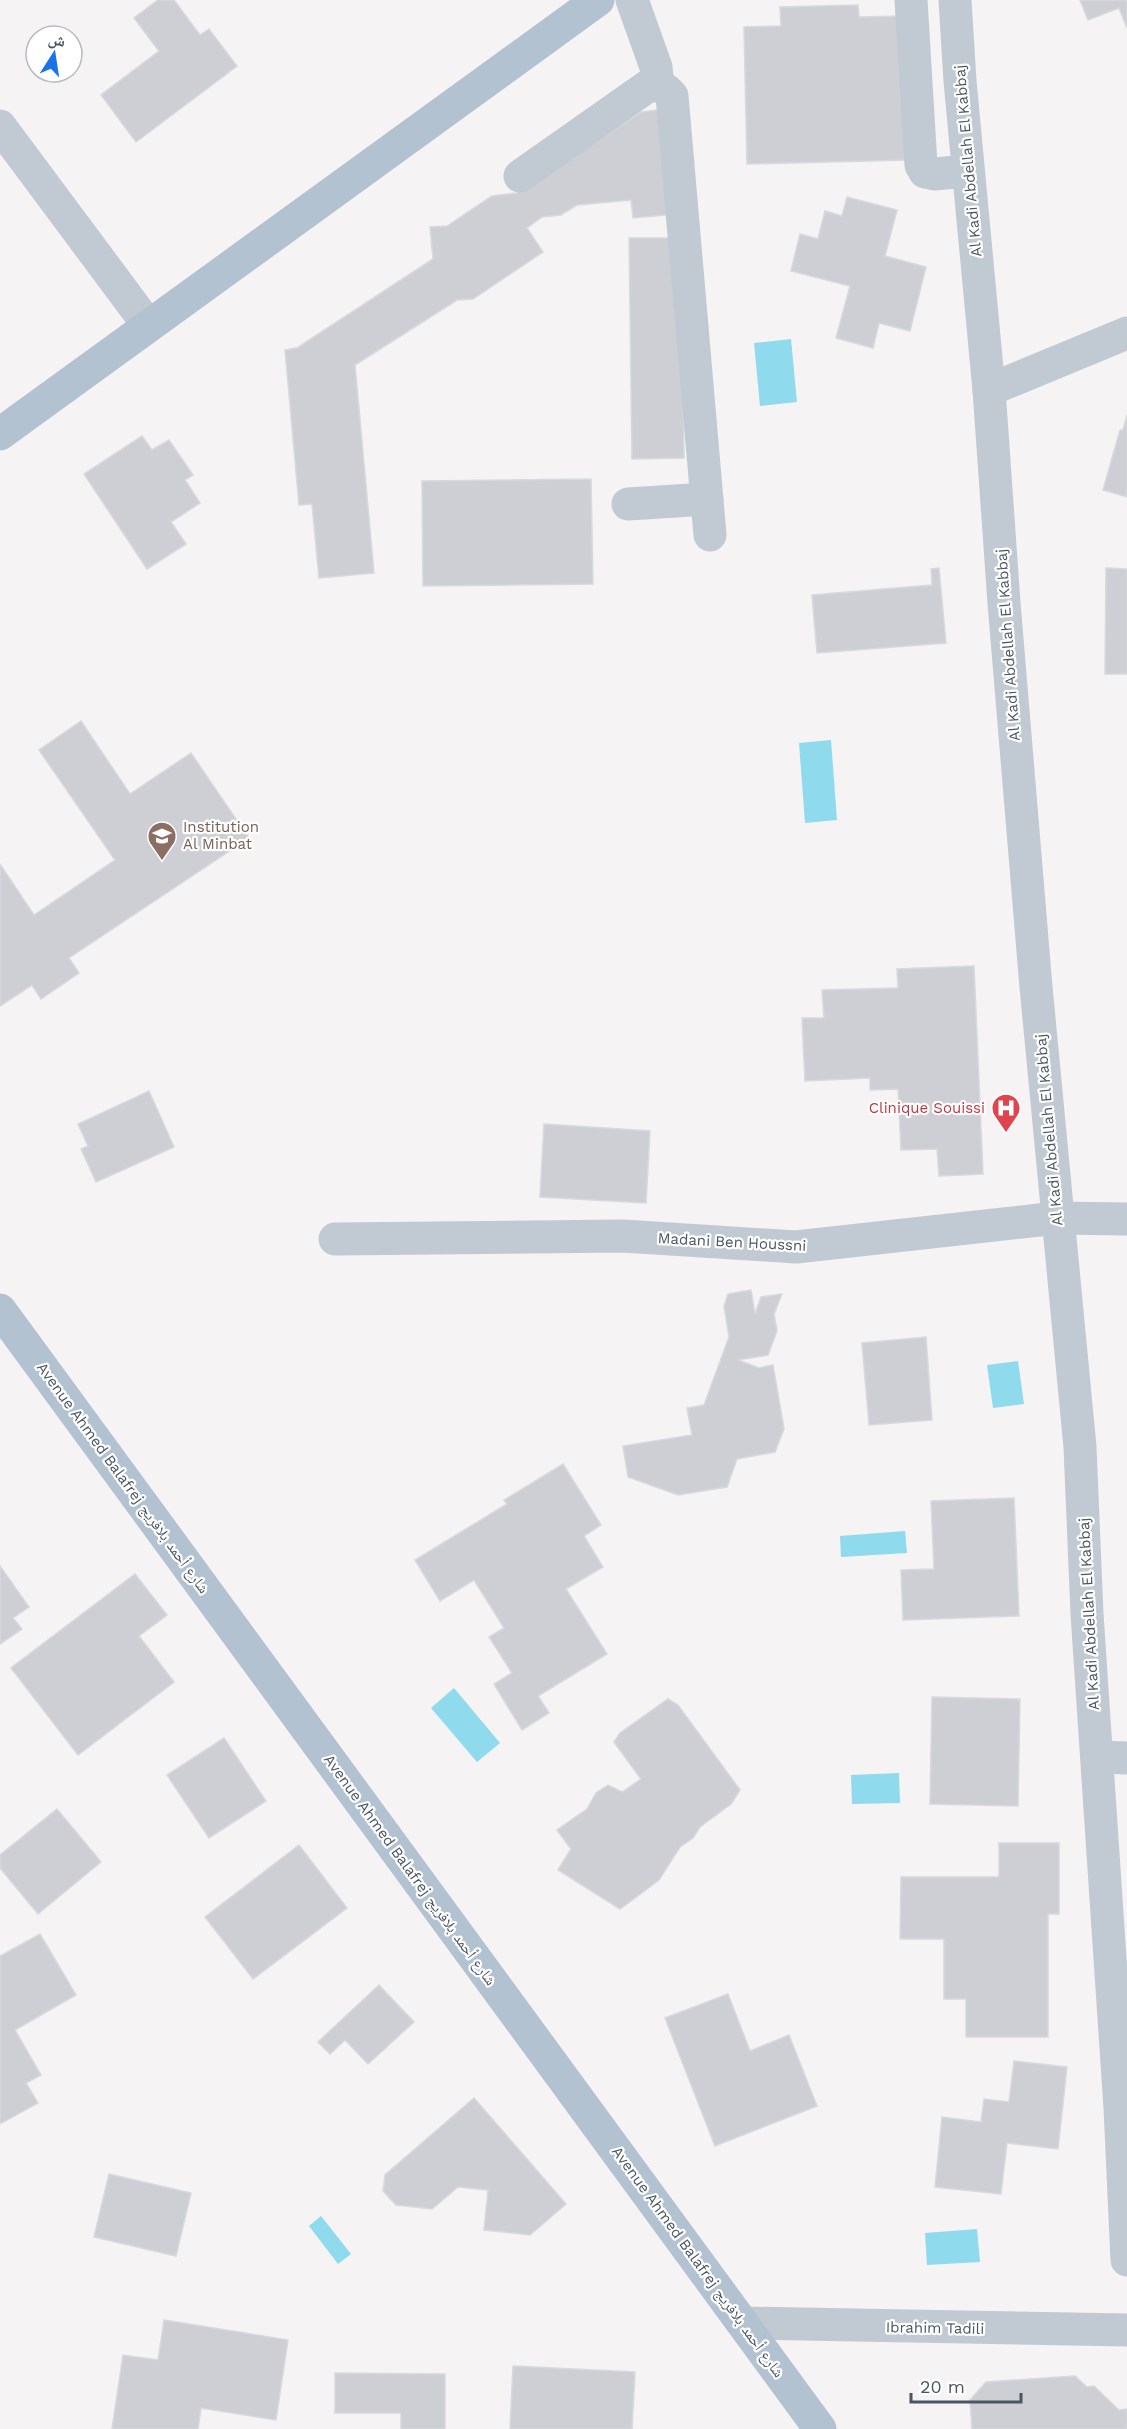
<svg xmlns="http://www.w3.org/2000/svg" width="1127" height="2429" viewBox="0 0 1127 2429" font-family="'Work Sans','Noto Naskh Arabic',sans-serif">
<rect width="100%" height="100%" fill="#f5f3f3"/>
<g fill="#90daee">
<polygon points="791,339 797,402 760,406 754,343"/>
<polygon points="831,740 837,820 805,823 799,743"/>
<polygon points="1018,1361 1024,1404 993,1408 987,1365"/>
<polygon points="905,1531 907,1553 841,1557 840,1536"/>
<polygon points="454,1688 500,1743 477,1762 431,1708"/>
<polygon points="899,1773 900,1803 852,1804 851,1775"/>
<polygon points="321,2216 351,2254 338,2264 309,2226"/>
<polygon points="977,2229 980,2262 927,2265 925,2233"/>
</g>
<g fill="#cdcfd5" stroke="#d7d9de" stroke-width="1.5">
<polygon points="158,0 174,0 200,35 209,29 237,66 136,142 101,95 159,51 134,18"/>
<polygon points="1080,0 1127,0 1127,28 1119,8 1088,20"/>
<polygon points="858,5 859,17 904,16 907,160 747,164 744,27 781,26 780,7"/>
<polygon points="658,110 676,214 633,218 631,200 577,205 561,215 542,217 527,228 543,252 473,299 457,300 355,365 374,573 319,578 312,504 299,505 285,350 297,348 433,259 430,227 447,226 492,196 517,193 641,112"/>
<polygon points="847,197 897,210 885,256 926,267 910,331 879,323 873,348 836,338 850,286 791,271 800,234 818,239 825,211 842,216"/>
<polygon points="629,238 681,238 684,458 632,459"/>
<polygon points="1127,415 1127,497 1103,490 1120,430 1123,430"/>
<polygon points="142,436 152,450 169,440 193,475 185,480 200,503 171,522 186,544 147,569 84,474"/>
<polygon points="591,479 593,584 423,586 422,481"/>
<polygon points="939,568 946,643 817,653 812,595 932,585 931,569"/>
<polygon points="1106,568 1127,569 1127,674 1105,674"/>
<polygon points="81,721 130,794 191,753 249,838 69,958 79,973 41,999 32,985 0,1006 0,864 34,915 115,860 39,750"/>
<polygon points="974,966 983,1174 939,1176 937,1149 901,1150 898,1089 870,1090 870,1078 805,1081 802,1018 824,1018 822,990 898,988 897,969"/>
<polygon points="149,1091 174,1147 96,1182 81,1149 88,1146 78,1124"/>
<polygon points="544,1124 650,1131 646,1203 540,1197"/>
<polygon points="751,1290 755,1314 761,1297 782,1294 774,1314 777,1331 768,1355 738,1360 759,1368 773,1365 784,1429 775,1452 737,1459 727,1487 678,1495 628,1477 623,1446 692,1435 687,1408 704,1405 729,1337 724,1306 728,1294"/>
<polygon points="926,1337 932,1420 869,1425 862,1343"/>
<polygon points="563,1464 601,1525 584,1536 603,1567 566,1589 607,1654 538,1696 549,1713 522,1730 494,1684 512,1673 489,1637 504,1628 474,1580 440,1601 415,1560 507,1504 504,1500"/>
<polygon points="1014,1498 1019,1616 903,1620 901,1570 934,1569 931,1501"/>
<polygon points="0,1566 29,1607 13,1618 22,1629 0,1644"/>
<polygon points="135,1574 167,1615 139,1636 174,1682 78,1755 11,1668"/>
<polygon points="932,1697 1020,1699 1018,1806 930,1804"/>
<polygon points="668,1699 678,1705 740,1790 731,1804 700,1827 693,1838 680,1847 659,1880 620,1909 558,1870 571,1849 557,1830 587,1809 596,1793 608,1785 622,1792 641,1779 614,1742 620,1733"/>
<polygon points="224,1738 266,1801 209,1838 167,1775"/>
<polygon points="57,1809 101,1862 38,1914 0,1868 0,1855"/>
<polygon points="999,1843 1059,1843 1059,1914 1048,1914 1048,2037 966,2037 966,1999 944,1999 944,1939 900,1939 901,1877 999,1877"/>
<polygon points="299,1845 347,1908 253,1979 205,1917"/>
<polygon points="40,1934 76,1995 15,2030 41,2075 26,2083 38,2103 0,2124 0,1956"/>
<polygon points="379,1985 414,2022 368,2064 345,2040 330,2054 318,2042"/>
<polygon points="728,1994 750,2051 789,2035 817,2106 715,2146 665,2018"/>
<polygon points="1014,2061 1067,2067 1058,2149 1007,2143 1001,2194 935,2187 942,2117 981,2122 984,2099 1009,2102"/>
<polygon points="474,2098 566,2204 530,2235 484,2230 488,2190 458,2187 432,2209 396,2205 383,2191 385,2175"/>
<polygon points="109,2174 191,2193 176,2256 94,2237"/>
<polygon points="164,2320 288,2340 276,2420 201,2408 198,2429 112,2429 123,2355 158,2360"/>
<polygon points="513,2366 635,2372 632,2429 510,2429"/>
<polygon points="335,2373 445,2374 445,2429 401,2429 401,2413 335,2413"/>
<polygon points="1075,2376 1087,2387 1094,2386 1119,2410 1127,2409 1127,2429 972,2429 970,2400 986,2382"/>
</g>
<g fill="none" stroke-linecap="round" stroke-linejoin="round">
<g stroke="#c1cad2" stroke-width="33">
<polyline points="632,0 656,67 658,85"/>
<polyline points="911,0 921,165 925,172 934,174 968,171"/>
<polyline points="955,0 960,81 989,390 1004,603 1036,987 1080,1447 1087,1614 1120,2108 1127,2260"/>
<polyline points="0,126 148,325"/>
<path d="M520 176 648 86C659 85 665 87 672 96L710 535"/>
<polyline points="989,390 1127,333"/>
<polyline points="628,504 707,499"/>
<polyline points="335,1239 623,1236 796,1247 1057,1218 1127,1219"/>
<polyline points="1098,1757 1127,1758"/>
<polyline points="743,2323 1127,2330"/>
</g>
<g stroke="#b3c2d1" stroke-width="33">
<polyline points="0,434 598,0"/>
<polyline points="0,1310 820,2429"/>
</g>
</g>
<defs>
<g id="school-pin" transform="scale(1.5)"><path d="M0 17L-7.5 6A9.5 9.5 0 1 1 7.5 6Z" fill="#8d6e63" stroke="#fff"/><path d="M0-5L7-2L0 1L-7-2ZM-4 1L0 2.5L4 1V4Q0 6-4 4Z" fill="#fff"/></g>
<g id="hospital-pin" transform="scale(1.5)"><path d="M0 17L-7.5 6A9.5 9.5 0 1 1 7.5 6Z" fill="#e0444e" stroke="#fff"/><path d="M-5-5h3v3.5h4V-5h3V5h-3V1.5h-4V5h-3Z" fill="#fff"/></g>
</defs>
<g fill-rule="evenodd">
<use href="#school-pin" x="162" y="836"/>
<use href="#hospital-pin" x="1006" y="1108"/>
</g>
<g text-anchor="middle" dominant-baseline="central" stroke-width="4.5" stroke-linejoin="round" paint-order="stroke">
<g font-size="15" fill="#4a5661" stroke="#fff">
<text transform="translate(968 161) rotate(-95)">Al Kadi Abdellah El Kabbaj</text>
<text transform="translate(1008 645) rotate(-94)">Al Kadi Abdellah El Kabbaj</text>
<text transform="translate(1049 1130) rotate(-95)">Al Kadi Abdellah El Kabbaj</text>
<text transform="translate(732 1242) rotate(3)">Madani Ben Houssni</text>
<text transform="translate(123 1478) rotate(54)">Avenue Ahmed Balafrej شارع أحمد بلافريج</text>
<text transform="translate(1089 1614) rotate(-93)">Al Kadi Abdellah El Kabbaj</text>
<text transform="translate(410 1870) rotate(54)">Avenue Ahmed Balafrej شارع أحمد بلافريج</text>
<text transform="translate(698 2262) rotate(54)">Avenue Ahmed Balafrej شارع أحمد بلافريج</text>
<text transform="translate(935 2328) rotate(1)">Ibrahim Tadili</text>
</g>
<g font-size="15" fill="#785e54" stroke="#fff" text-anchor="start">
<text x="183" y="827">Institution<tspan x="183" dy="17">Al Minbat</tspan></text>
</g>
<g font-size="15" fill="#be3a42" stroke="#fff" text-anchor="end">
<text x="985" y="1108">Clinique Souissi</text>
</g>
</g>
<g transform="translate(54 54) rotate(12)"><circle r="28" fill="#ffffff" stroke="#b7bbc0" stroke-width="1.5"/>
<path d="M0-4.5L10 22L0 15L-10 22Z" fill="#1a73e8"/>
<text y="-9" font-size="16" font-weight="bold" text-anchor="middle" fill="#4a5661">ش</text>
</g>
<path d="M911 2393v9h110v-9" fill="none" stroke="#4a5661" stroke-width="3"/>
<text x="920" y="2393" font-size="18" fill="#4a5661" stroke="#ffffff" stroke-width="4.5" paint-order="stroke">20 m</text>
</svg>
